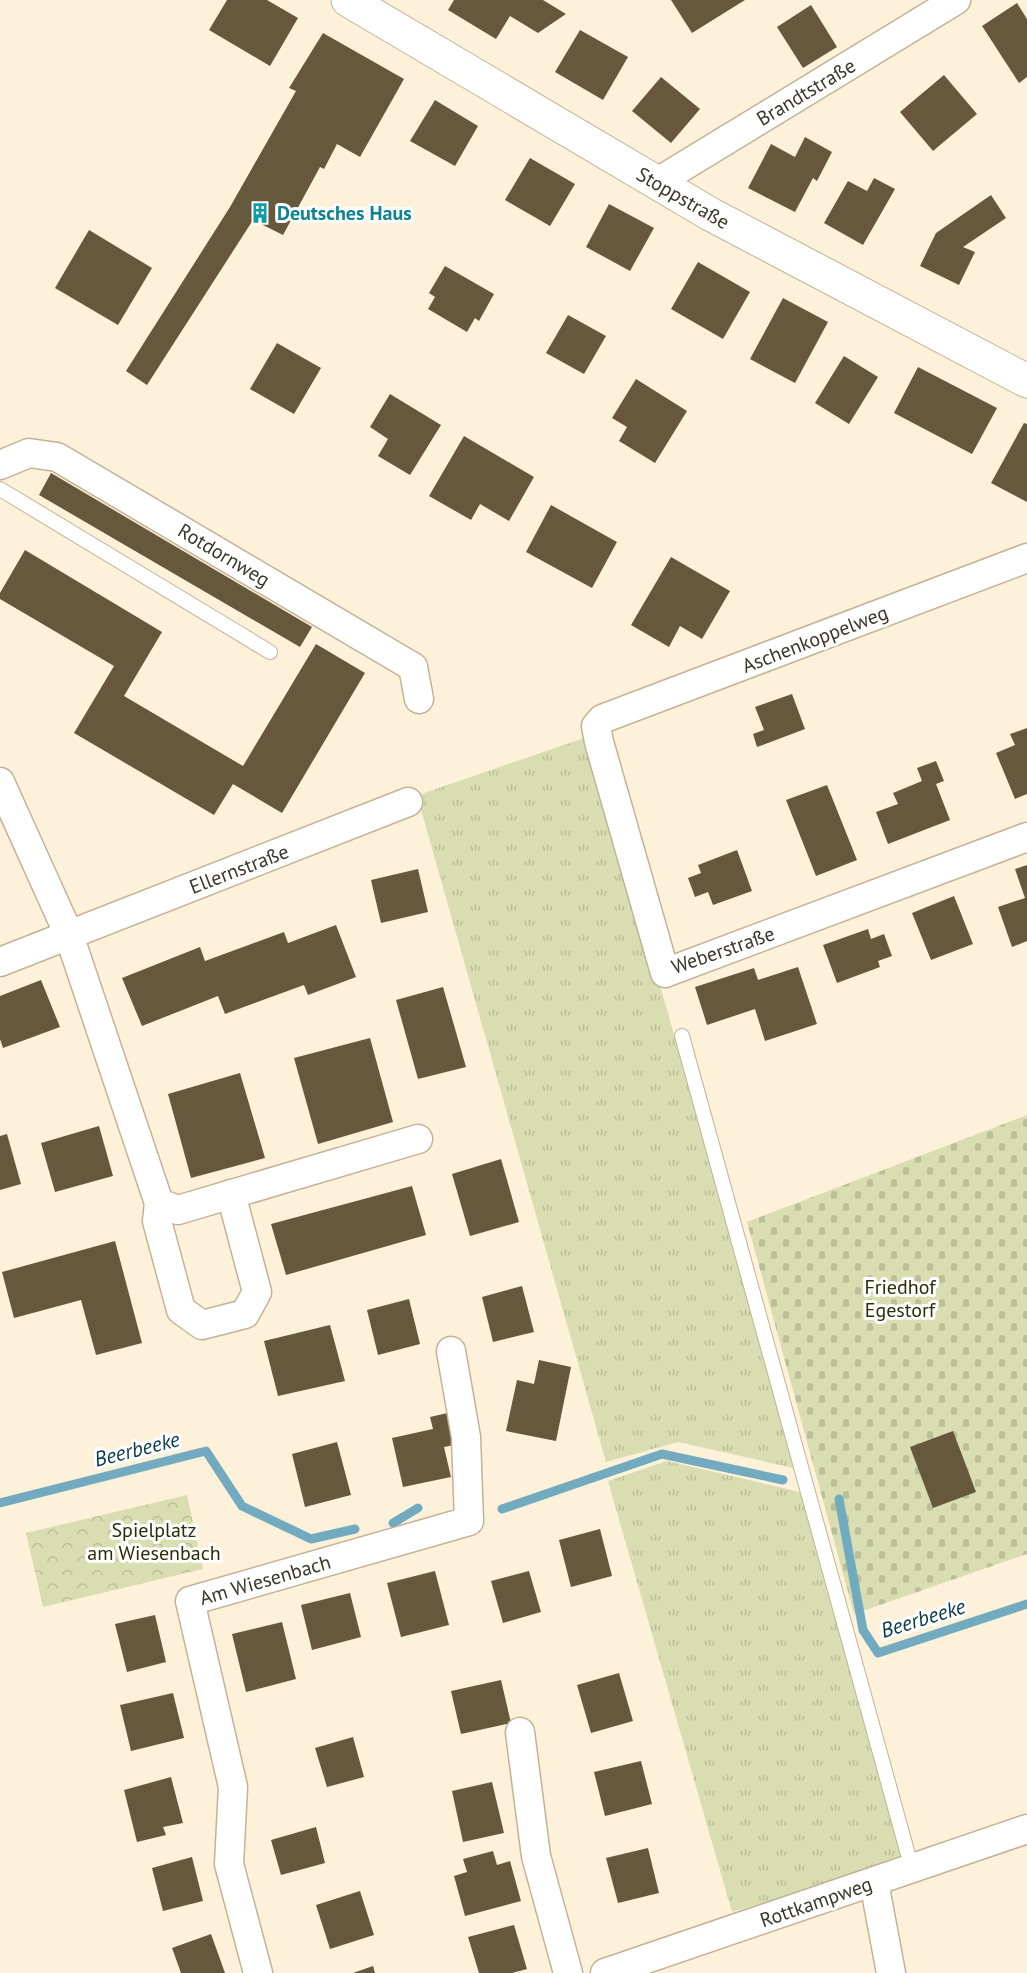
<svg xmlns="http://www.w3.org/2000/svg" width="1027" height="1973" viewBox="0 0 1027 1973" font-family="'PT Sans',sans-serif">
<defs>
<pattern id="grass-tufts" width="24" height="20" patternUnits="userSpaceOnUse" patternTransform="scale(1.5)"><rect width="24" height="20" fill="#d8deb1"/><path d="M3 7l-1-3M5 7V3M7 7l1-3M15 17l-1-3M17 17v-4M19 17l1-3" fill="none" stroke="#babf98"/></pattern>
<pattern id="cemetery-stones" width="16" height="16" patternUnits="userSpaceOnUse" patternTransform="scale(1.5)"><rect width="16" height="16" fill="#d8deb1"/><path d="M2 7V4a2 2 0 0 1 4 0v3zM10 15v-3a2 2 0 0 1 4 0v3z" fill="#babf98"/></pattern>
<pattern id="park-crowns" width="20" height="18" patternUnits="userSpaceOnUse" patternTransform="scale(1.5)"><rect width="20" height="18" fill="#d8deb1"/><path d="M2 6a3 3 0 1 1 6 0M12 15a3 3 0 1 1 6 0" fill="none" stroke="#babf98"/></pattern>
</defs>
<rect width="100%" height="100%" fill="#fef1d9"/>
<g fill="url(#grass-tufts)">
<polygon points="584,738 590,740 798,1469 678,1442 606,1462 418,799 424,793"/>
<polygon points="667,1461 800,1492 901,1849 899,1862 732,1912 608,1481"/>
</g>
<polygon fill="url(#cemetery-stones)" points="1027,1115 1027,1554 854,1614 747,1222"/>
<polygon fill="url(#park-crowns)" points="187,1495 203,1569 43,1607 26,1533"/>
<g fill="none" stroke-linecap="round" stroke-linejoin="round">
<g stroke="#72abbf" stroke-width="9">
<polyline points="839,1499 863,1630 878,1653 1027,1604"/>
<polyline points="0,1503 206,1451 242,1506 311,1539 355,1529"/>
<polyline points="502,1509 662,1454 783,1480"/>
<polyline points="393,1523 418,1508"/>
</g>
</g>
<g fill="#66583d">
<polygon points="227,0 267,0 298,18 270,66 209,30"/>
<polygon points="454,0 543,0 566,14 538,33 510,16 496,39 448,10"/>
<polygon points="671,0 745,0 692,33"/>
<polygon points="1017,3 1027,19 1027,77 1019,83 982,26"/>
<polygon points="811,5 837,47 803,68 777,27"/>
<polygon points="580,30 628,57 603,100 555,72"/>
<polygon points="323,33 404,79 360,157 337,144 324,169 320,167 283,235 253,220 147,385 126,371 230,207 296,91 289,88"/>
<polygon points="944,75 977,114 933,151 900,112"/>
<polygon points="661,77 700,109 671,143 632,111"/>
<polygon points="435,100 478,126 455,166 410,141"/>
<polygon points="805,137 832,152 817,181 813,178 795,212 748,188 771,144 795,157"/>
<polygon points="530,158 575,184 550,226 505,200"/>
<polygon points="874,178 895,189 863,245 824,223 848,181 867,191"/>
<polygon points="991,195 1006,218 963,247 975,252 959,285 920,266 936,233"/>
<polygon points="609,204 654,228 630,271 586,247"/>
<polygon points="89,230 152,268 118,325 55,288"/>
<polygon points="698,262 750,292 723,339 671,309"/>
<polygon points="445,266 494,294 479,321 475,318 467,332 428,309 435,297 429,293"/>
<polygon points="783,298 828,322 795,383 750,359"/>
<polygon points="568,315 606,336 584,374 546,353"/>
<polygon points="277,343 321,368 294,414 250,389"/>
<polygon points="844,356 878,377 849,424 815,403"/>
<polygon points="918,367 997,408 972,454 894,413"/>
<polygon points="636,379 687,411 655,463 619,441 627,427 612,418"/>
<polygon points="390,394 441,425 410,475 378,456 388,439 370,427"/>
<polygon points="1024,423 1027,424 1027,502 991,483"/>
<polygon points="464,436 534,477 509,521 480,504 471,520 429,496"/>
<polygon points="51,473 312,627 300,647 39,495"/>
<polygon points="551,505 617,542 592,588 526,552"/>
<polygon points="25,550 162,632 124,696 243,766 316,644 365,673 282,813 233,784 214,815 74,733 114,666 0,599 0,593"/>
<polygon points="671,557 730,591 702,639 680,626 669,647 631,625"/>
<polygon points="792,694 805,729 757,747 753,734 764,730 755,707"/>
<polygon points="1027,728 1027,794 1015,799 996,753 1015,745 1010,734"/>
<polygon points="936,761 944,781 936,784 950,820 888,844 876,812 898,804 893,793 922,781 917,768"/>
<polygon points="827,785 857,860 816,876 786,800"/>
<polygon points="737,850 752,891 713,905 708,892 695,897 688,878 701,873 698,865"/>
<polygon points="1027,865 1027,941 1012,947 998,907 1025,898 1015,869"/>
<polygon points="418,869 428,912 381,923 371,880"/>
<polygon points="954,896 973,944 931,960 912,913"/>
<polygon points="336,925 356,977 308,995 304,985 225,1014 218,996 142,1026 122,978 200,947 205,961 284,932 288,943"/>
<polygon points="868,929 871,939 884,934 892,956 878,961 880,967 837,983 823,945"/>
<polygon points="798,967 817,1024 765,1041 755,1009 707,1025 695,987 754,968 758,980"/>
<polygon points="41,980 60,1027 3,1048 0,1039 0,996"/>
<polygon points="443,987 466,1067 418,1079 396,1000"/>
<polygon points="370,1038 393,1122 318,1144 294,1058"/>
<polygon points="240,1073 265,1158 191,1178 168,1094"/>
<polygon points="99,1126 113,1176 55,1192 41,1143"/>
<polygon points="7,1134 21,1184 0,1190 0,1136"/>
<polygon points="501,1159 519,1222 470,1236 452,1174"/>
<polygon points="412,1186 426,1235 286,1275 271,1224"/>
<polygon points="115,1241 142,1343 96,1355 81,1300 14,1318 2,1272"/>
<polygon points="522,1286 534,1332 493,1342 482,1297"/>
<polygon points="409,1299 420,1344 378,1355 367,1310"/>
<polygon points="330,1325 345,1381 278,1396 264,1341"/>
<polygon points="539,1360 571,1367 556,1441 506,1431 517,1380 534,1384"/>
<polygon points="452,1412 459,1444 444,1447 451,1477 403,1487 392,1438 433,1429 430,1417"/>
<polygon points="953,1431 976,1492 933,1508 910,1447"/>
<polygon points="337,1442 351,1495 305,1507 292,1454"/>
<polygon points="600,1529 612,1576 571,1587 559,1540"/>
<polygon points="435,1571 449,1625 401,1637 387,1583"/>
<polygon points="529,1571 541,1612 503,1623 491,1581"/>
<polygon points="350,1593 361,1637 312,1650 301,1605"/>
<polygon points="155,1615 166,1662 127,1672 115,1624"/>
<polygon points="282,1622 296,1679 246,1692 232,1634"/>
<polygon points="619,1673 633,1721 591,1733 577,1685"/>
<polygon points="501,1680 511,1723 461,1734 451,1691"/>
<polygon points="173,1693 184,1738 131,1751 120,1705"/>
<polygon points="353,1737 364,1777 327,1787 315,1748"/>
<polygon points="641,1761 652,1804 605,1816 594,1772"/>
<polygon points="171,1777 183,1823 163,1827 166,1835 137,1842 124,1790"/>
<polygon points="492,1782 504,1833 463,1842 452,1791"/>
<polygon points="316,1827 325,1863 281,1875 271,1840"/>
<polygon points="648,1848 659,1893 618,1903 606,1858"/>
<polygon points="493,1851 497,1865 510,1861 521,1901 465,1916 454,1876 467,1872 463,1859"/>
<polygon points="192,1857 203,1901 163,1911 152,1868"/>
<polygon points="360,1891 374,1935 330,1949 316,1905"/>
<polygon points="514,1925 527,1969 512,1973 479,1973 468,1937"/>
<polygon points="211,1934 225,1973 181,1973 172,1948"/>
<polygon points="373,1966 375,1973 353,1973"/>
</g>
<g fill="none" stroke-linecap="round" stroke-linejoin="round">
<g stroke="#c3b396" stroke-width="16">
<g id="service">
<polyline points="0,489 270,652"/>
<polyline points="682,1036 912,1869"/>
</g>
</g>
<g stroke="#c3b396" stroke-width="31">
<g id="minor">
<polyline points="656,183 956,0"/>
<polyline points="0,465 29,453 57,457 413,667 419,699"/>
<polyline points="1027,558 602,719 596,726 599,742 665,973 1027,837"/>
<polyline points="0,782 69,935 159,1203 178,1210 418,1139"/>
<polyline points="0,962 408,802"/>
<polyline points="159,1203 157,1221 181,1310 202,1325 245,1314 257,1292 231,1194"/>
<polyline points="520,1732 536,1856 568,1973"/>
<polyline points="874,1882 891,1973"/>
<polyline points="258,1973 229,1864 233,1787 190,1601 469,1521 466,1437 451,1351"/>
<polyline points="605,1973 1027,1829"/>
</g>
</g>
<g stroke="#c3b396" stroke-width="35">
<polyline id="secondary" points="348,0 710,214 1027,381"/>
</g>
<use href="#service" stroke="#fff" stroke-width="14"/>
<use href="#minor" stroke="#fff" stroke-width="28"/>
<use href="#secondary" stroke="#fff" stroke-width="33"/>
</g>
<defs>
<g id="building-bare" transform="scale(1.62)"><path d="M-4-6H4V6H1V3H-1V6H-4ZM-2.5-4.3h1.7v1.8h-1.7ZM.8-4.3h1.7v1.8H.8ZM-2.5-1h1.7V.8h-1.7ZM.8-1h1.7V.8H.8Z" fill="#0f9aa8" stroke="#fff" stroke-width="2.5" paint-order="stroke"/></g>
</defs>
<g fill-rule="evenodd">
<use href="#building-bare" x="260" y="213"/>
</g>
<g text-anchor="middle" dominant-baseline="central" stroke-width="6" stroke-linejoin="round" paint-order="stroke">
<g font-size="20" fill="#3c362a" stroke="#fff">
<text transform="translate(806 92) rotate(-31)">Brandtstraße</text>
<text transform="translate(683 198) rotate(30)">Stoppstraße</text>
<text transform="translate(224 555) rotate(31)">Rotdornweg</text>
<text transform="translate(815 639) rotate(-21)">Aschenkoppelweg</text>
<text transform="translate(239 869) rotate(-21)">Ellernstraße</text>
<text transform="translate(723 950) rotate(-19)">Weberstraße</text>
<text transform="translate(265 1580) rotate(-16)">Am Wiesenbach</text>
<text transform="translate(816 1902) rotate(-19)">Rottkampweg</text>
</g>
<g font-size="20" font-weight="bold" fill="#0d838f" stroke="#fff" text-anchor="start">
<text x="277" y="213">Deutsches Haus</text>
</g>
<g font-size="20" fill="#2a2d06" stroke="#fff">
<text x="900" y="1287">Friedhof<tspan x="900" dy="23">Egestorf</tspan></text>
<text x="154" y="1530">Spielplatz<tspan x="154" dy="23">am Wiesenbach</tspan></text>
</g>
<g font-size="21" font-style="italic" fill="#033949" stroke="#fff">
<text transform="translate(137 1449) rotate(-14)">Beerbeeke</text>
<text transform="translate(923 1618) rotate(-17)">Beerbeeke</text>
</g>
</g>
</svg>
